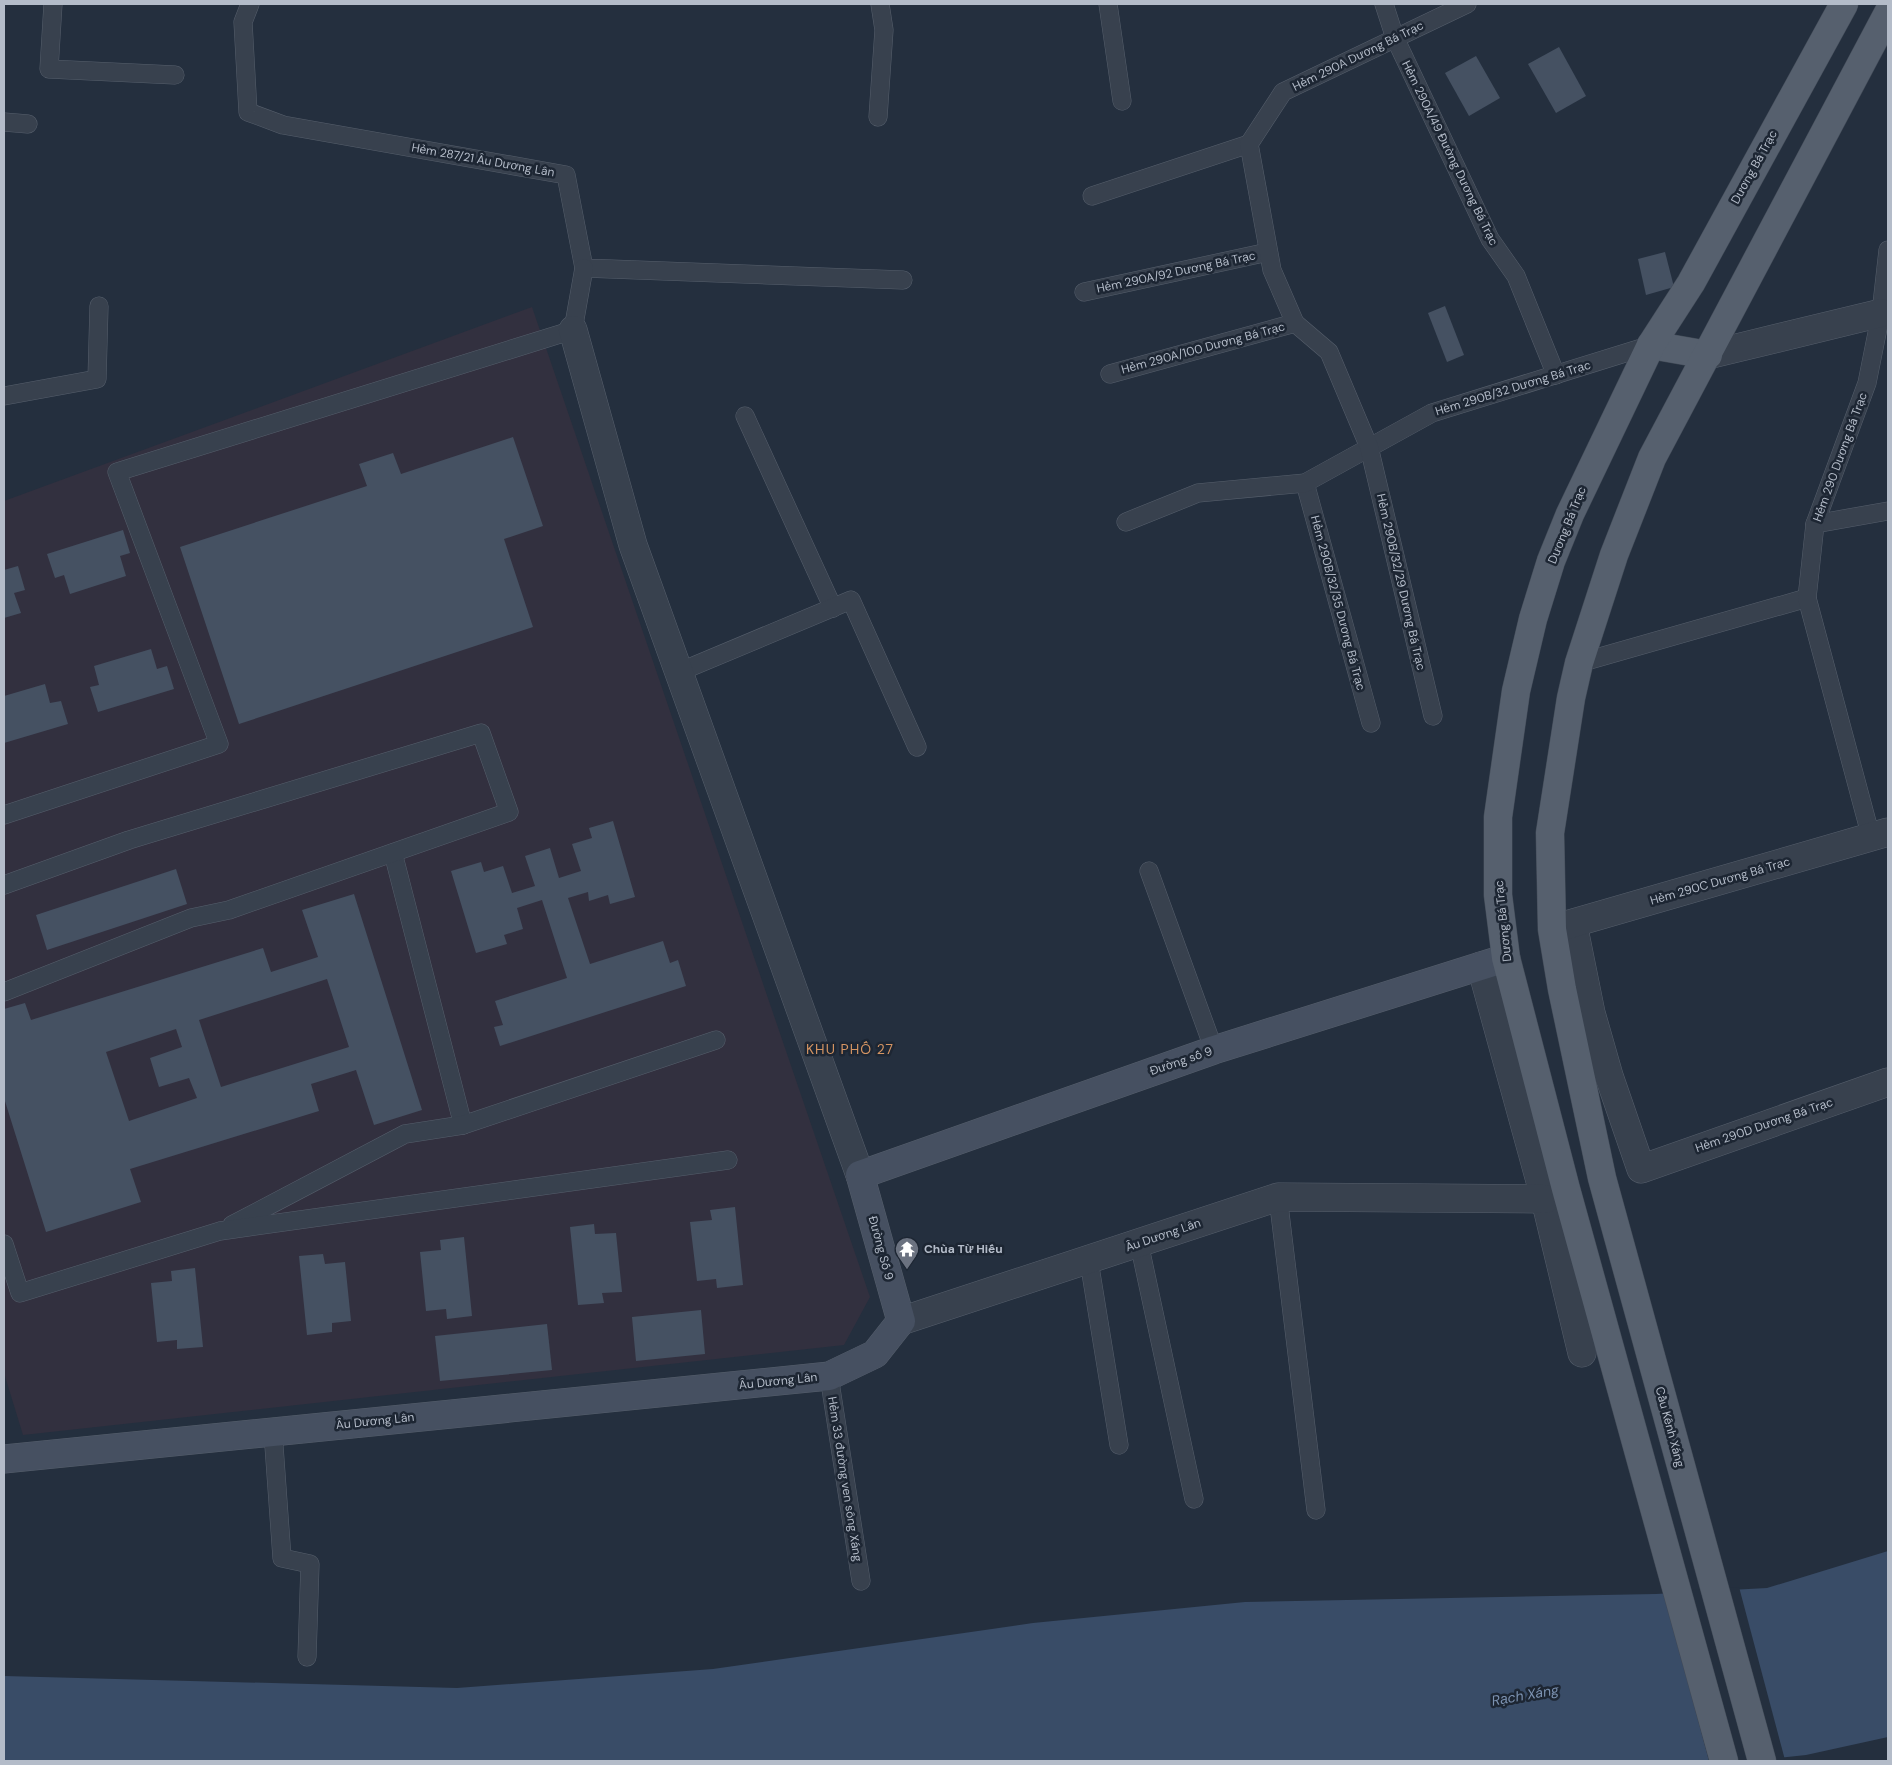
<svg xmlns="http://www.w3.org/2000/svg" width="1892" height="1765" viewBox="0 0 1892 1765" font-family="'DM Sans',sans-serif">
<rect width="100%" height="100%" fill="#242f3e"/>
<polygon fill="#32303f" points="532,307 870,1297 844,1345 23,1435 4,1373 4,501"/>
<polygon fill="#394c67" points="1888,1551 1888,1737 1806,1755 1748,1761 4,1761 4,1676 457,1688 713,1669 1033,1623 1245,1602 1656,1594 1767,1588"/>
<polygon fill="#242f3e" points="1739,1587 1785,1760 1709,1761 1664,1591"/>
<g fill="#455162" fill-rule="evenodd">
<polygon points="1559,47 1586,96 1556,113 1528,64"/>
<polygon points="1476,56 1500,98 1469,116 1445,73"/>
<polygon points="1665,252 1674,287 1646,295 1638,259"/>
<polygon points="1445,306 1464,355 1447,362 1428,313"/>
<polygon points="513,437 543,526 504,539 533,627 239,724 180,547 367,486 359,464 393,453 401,474"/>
<polygon points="123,530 130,553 120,556 126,576 70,594 64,575 55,578 47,554"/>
<polygon points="18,566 25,590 14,593 21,613 4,618 4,570"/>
<polygon points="151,649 157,669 167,666 174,689 98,712 90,687 99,685 94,666"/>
<polygon points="45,684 50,703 61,701 68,724 4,743 4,696"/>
<polygon points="613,821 635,897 610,904 608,895 589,901 588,892 568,898 590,964 663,941 670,963 678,960 686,986 500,1046 494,1027 503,1025 495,1001 567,978 542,900 517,908 523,929 504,935 507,944 476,953 451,871 481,862 484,872 503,866 512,893 535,886 525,856 550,848 559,878 581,871 572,844 592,838 589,828"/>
<polygon points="176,869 187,904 47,950 36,915"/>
<path d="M354 894 422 1110 374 1125 356 1070 311 1084 319 1111 130 1169 141 1202 46 1232 4 1098V1009L25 1003 31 1020 263 948 271 972 318 957 302 910ZM327 979 349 1047 221 1087 199 1020ZM176 1029 182 1047 150 1058 159 1087 189 1078 197 1098 129 1121 106 1052Z"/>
<polygon points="735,1207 743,1285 717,1288 716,1279 697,1281 690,1222 712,1220 710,1210"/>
<polygon points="594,1224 595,1234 616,1233 622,1292 602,1293 604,1303 578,1305 570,1227"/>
<polygon points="464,1237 472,1316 447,1319 446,1309 426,1311 420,1252 441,1250 440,1240"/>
<polygon points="323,1254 325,1264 345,1262 351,1321 332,1323 332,1332 307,1335 299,1256"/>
<polygon points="195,1268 203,1347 177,1349 177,1340 157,1342 151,1283 172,1281 171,1271"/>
<polygon points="701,1310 705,1354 636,1361 632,1317"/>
<polygon points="547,1324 552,1370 440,1381 435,1336"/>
</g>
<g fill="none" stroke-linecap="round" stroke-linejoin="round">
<g stroke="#565f6c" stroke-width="19">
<g id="lane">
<polyline points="53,4 49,69 175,75"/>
<polyline points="250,4 243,22 248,112 283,125 566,175 584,268 903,280"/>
<polyline points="1108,4 1122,101"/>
<polyline points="1384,4 1395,38 1490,239 1516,276 1556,375"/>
<polyline points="878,117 884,30 880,4"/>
<polyline points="4,122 28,124"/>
<polyline points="1092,196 1249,144"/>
<polyline points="1084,292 1268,252"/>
<polyline points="1110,374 1295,323"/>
<polyline points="4,396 97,379 99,306"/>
<polyline points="745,416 833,608"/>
<polyline points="1305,483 1371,723"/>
<polyline points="1126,522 1198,493 1305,483 1432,413 1651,345"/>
<polyline points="1815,524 1888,511"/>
<polyline points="1579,663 1807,598"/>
<polyline points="679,672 851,600 917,747"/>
<polyline points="1433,716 1369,447 1329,352 1295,323 1272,270 1249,144 1283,92 1467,4"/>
<polyline points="4,815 219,744 117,472 573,330 584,268"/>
<polyline points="1871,837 1807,598 1815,524 1867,383 1881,313 1888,250"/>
<polyline points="393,853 463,1125"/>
<polyline points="1149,871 1214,1050"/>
<polyline points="4,885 129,840 481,733 509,812 229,910 191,918 4,992"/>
<polyline points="1278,1197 1316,1510"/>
<polyline points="232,1225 405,1134 463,1125 716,1040"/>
<polyline points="1139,1243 1194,1499"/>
<polyline points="4,1244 20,1293 220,1231 728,1160"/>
<polyline points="1089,1261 1119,1445"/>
<polyline points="829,1376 861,1581"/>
<polyline points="273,1432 282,1558 310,1564 307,1657"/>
</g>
</g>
<g stroke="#565f6c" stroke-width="29">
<g id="street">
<polyline points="573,330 633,545 860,1175"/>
<polyline points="1708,355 1881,313"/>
<polyline points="1573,924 1591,1013 1609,1076 1641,1169 1888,1082"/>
<polyline points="1556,928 1888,832"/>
<polyline points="1481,966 1545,1199 1582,1353"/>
<polyline points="901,1321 1278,1197 1545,1199"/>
</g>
</g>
<g stroke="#565f6c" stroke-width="29">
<polyline id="secondary" points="4,1459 829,1376 875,1354 901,1321 860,1175 1214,1050 1506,958"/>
</g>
<g stroke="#414a57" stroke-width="29">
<g id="primary">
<polyline points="1651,345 1708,355"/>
<polyline points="1724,1761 1566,1189 1506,958 1498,895 1498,817 1516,691 1533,619 1551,561 1570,514 1651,345 1691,283 1844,4"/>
<polyline points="1762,1761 1602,1178 1562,989 1552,929 1550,833 1571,698 1579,663 1614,555 1652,458 1888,13"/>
</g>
</g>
<use href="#lane" stroke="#38414e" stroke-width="18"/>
<use href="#street" stroke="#38414e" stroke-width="28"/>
<use href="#secondary" stroke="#465061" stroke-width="28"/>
<use href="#primary" stroke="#56606e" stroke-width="28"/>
</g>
<defs>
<g id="temple-pin" transform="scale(1.25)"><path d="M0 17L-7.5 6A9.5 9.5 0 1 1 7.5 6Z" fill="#6b7280" stroke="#1d2633"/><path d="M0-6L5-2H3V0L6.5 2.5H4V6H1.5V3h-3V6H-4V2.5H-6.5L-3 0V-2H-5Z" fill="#fff"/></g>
</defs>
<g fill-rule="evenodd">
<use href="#temple-pin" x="907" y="1249"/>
</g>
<g text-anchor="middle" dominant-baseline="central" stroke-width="5" stroke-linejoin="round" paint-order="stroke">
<g font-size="12" fill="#b4bcc9" stroke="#1d2633">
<text transform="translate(1358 56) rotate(-26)">Hẻm 290A Dương Bá Trạc</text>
<text transform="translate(1450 153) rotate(64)">Hẻm 290A/49 Đường Dương Bá Trạc</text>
<text transform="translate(483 160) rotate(10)">Hẻm 287/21 Âu Dương Lân</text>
<text transform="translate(1754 167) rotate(-61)">Dương Bá Trạc</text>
<text transform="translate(1176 272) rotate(-12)">Hẻm 290A/92 Dương Bá Trạc</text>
<text transform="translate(1203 348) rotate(-15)">Hẻm 290A/100 Dương Bá Trạc</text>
<text transform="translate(1513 388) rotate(-17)">Hẻm 290B/32 Dương Bá Trạc</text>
<text transform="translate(1840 457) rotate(-70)">Hẻm 290 Dương Bá Trạc</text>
<text transform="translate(1567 525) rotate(-68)">Dương Bá Trạc</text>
<text transform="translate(1401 582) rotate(77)">Hẻm 290B/32/29 Dương Bá Trạc</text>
<text transform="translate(1338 603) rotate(75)">Hẻm 290B/32/35 Dương Bá Trạc</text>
<text transform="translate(1720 881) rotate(-16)">Hẻm 290C Dương Bá Trạc</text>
<text transform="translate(1503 921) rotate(-96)">Dương Bá Trạc</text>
<text transform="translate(1181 1061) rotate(-19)">Đường số 9</text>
<text transform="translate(1764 1125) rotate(-19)">Hẻm 290D Dương Bá Trạc</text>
<text transform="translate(1163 1235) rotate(-19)">Âu Dương Lân</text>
<text transform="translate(881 1248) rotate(75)">Đường Số 9</text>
<text transform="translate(778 1381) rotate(-6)">Âu Dương Lân</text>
<text transform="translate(375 1421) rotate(-6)">Âu Dương Lân</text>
<text transform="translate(1670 1427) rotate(75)">Cầu Kênh Xáng</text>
<text transform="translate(845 1479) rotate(81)">Hẻm 33 đường ven sông Xáng</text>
</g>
<g font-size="12" font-weight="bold" fill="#b4bcc9" stroke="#1d2633" text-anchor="start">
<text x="924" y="1249">Chùa Từ Hiếu</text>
</g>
<g font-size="14" letter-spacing="1" fill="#d59563" stroke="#1d2633">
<text x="850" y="1049">KHU PHỐ 27</text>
</g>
<g font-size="14" font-style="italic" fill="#7c92b1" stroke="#1d2633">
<text transform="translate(1525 1695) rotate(-10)">Rạch Xáng</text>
</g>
</g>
<rect width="1892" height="1765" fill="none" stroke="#b4bcc9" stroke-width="10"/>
</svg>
